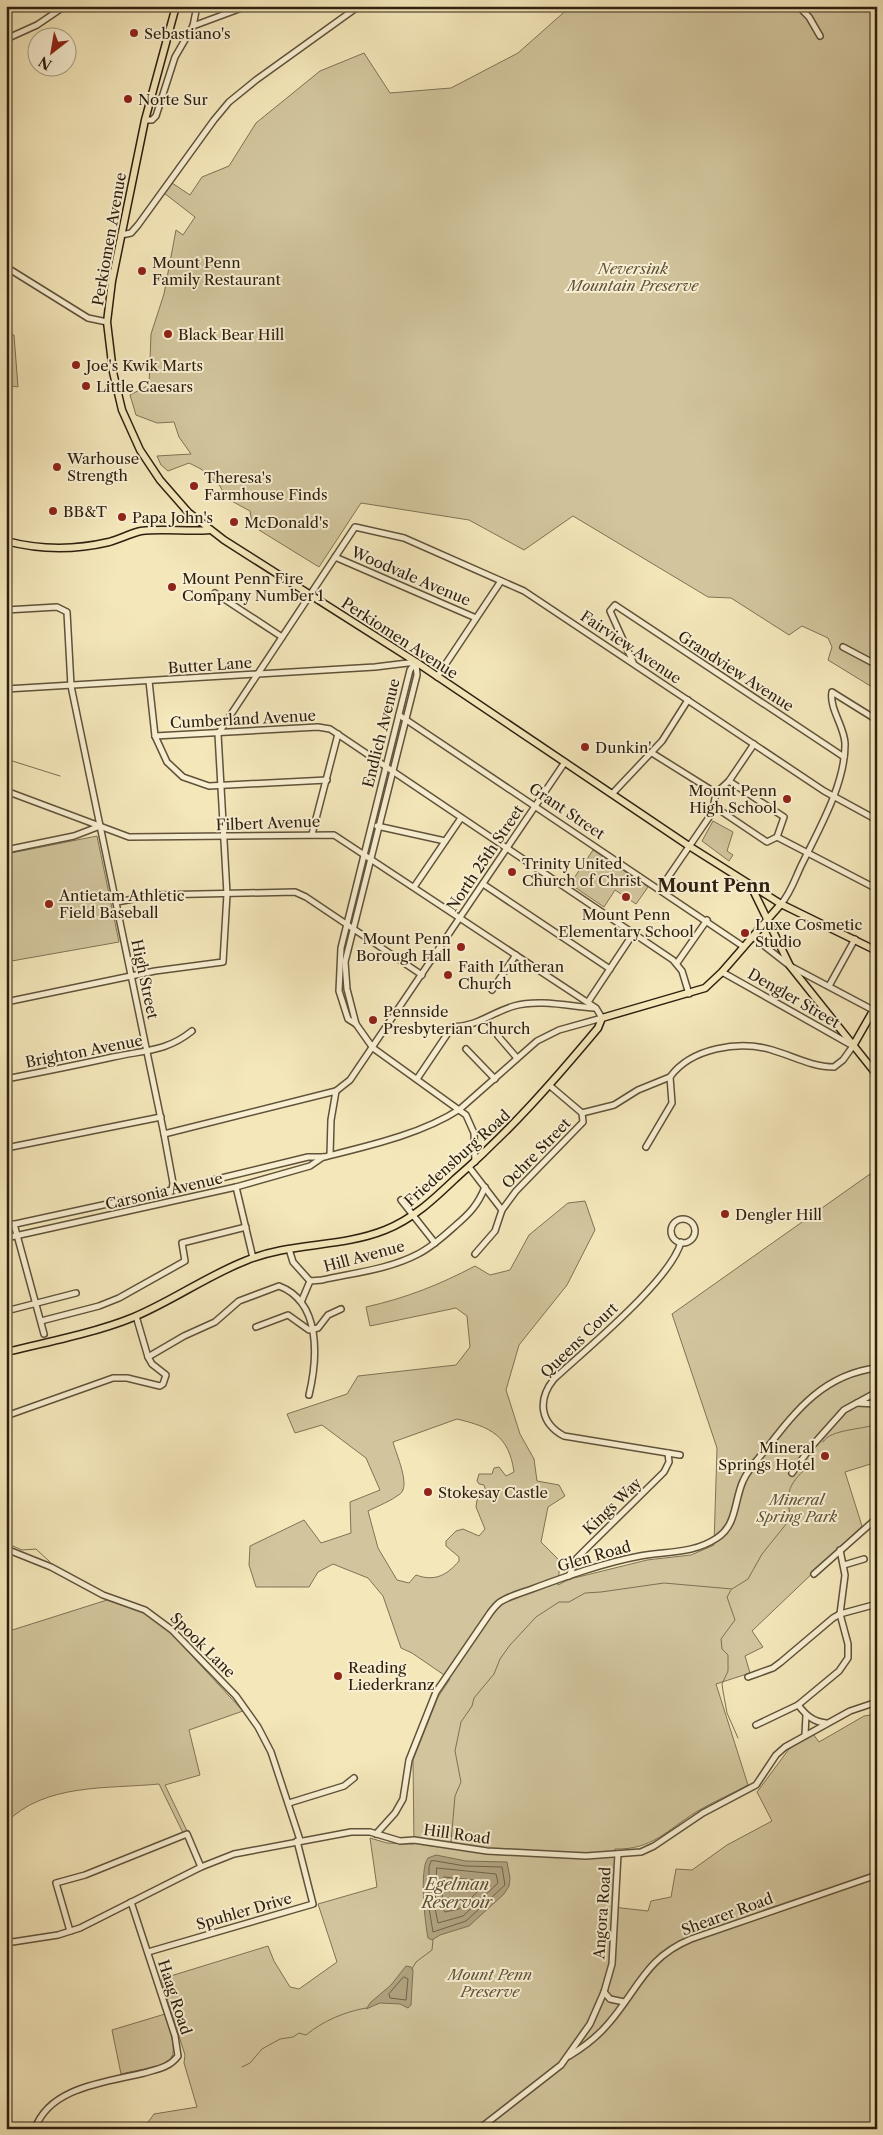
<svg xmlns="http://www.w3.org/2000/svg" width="883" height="2135" viewBox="0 0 883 2135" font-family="'Libre Caslon Text',serif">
<rect width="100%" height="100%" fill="#f4e7ba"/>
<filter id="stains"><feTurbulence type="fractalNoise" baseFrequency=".004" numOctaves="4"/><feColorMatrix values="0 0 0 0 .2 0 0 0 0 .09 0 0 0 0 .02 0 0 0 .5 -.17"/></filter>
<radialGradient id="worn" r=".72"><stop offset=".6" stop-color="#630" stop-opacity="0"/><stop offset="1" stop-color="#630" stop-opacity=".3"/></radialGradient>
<g fill="#d2c59d" stroke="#807256" fill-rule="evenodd">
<polygon points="571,6 877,6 877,690 828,660 832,647 828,638 802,626 789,635 731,598 708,597 573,516 524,550 469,520 361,503 319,567 259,530 252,523 250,511 226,498 220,486 201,469 189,463 168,471 161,465 157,456 191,454 179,437 174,422 157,423 136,415 130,395 149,385 151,334 164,294 176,230 183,235 195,217 164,193 172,183 190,195 202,177 229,166 256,123 320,71 364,53 390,93 451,88 518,53"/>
<polygon points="6,334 14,335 18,387 6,385"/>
<polygon points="713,821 733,832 727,851 733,855 729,861 702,841"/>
<polygon points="97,836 119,942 6,962 6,854"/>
<polygon points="593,850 648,887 636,904 615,890 604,907 570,884"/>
<path d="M870 1174 877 1187V1462L845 1472 862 1526 752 1631 763 1647 745 1656 750 1673 716 1684 748 1785C731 1794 713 1802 696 1812 667 1830 652 1850 615 1849L613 1907 648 1911 651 1901 671 1897 676 1869 692 1870 727 1845 772 1821 757 1792 789 1749 813 1734 819 1742 864 1716 877 1714V2129H143L154 2114 197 2107 184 2063 185 2055 161 1979 268 1946 274 1961 290 1987 299 1989 337 1962 318 1904 377 1887 370 1838 387 1843 414 1844 413 1760 438 1697 450 1679 412 1653 401 1648 383 1596 368 1578 333 1564 318 1572 309 1587H256L249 1565 250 1546 304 1520 321 1543 351 1533 350 1502 380 1490 366 1458 322 1425 295 1433 287 1414 347 1394 358 1376 456 1365 470 1347 467 1316 456 1308 370 1326 366 1307C406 1298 439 1285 475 1266L490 1275 510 1270 529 1235 568 1203 585 1201 595 1230 567 1285 519 1345 506 1390 520 1434 534 1459 537 1481 559 1485 565 1496 548 1507 541 1542 560 1561 558 1585 570 1579 647 1560 691 1555 714 1545 717 1448 672 1314ZM457 1419C490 1427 509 1435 514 1472L506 1476 499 1467 494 1468 492 1474H479L477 1481 479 1484 484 1485 486 1492 477 1500 476 1507 485 1529 479 1536 463 1529 456 1531 446 1541V1546L459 1557V1561C447 1575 435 1582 416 1575L409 1583 397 1580 378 1548 368 1511C378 1506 391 1501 400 1494 411 1486 396 1454 393 1442Z"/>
<path d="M107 1600 147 1614 167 1629 243 1711 189 1730 200 1775 165 1785 187 1831 183 1833 159 1784C108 1789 44 1783 6 1823V1632Z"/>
<path d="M165 2014C184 2070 171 2062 121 2074L112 2030Z"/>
</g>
<g fill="#b1a380" stroke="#7d6f53">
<path d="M436 1855 466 1861 507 1862 510 1878 509 1886 504 1894 469 1926 440 1935 432 1940 428 1938C425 1923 419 1870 428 1858Z"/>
<polygon points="406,1966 411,1967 413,1970 411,2005 408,2008 400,2004 380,2003 366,2009 371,2002 391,1985"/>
</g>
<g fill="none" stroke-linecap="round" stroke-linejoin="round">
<g stroke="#706248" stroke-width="1">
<polygon points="436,1861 465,1866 502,1867 505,1885 466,1921 433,1932 429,1908 429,1867 431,1861"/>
<polygon points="437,1868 496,1874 498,1883 463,1916 438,1923 435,1908"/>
<polygon points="444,1877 484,1881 486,1884 459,1909 445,1912 442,1907"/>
<polygon points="404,1977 408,1979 406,2000 390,1998 389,1994"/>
</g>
<g stroke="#7d6f53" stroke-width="1">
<polyline points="6,759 60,776"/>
<path d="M823 1442C830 1429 862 1430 877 1424"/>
<polyline points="6,1543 22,1550 36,1549 50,1562"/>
<polyline points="731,1590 727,1597 735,1620 721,1639 722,1649 728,1655 728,1671 722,1684 723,1691 727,1713 738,1738"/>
<path d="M451 1842 455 1796 461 1782 455 1751 461 1722 472 1706 474 1698 494 1674 500 1659 510 1645 536 1617 559 1602H569L585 1593 601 1592 664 1583 732 1589 748 1579 762 1554 791 1518C783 1488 793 1480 814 1461"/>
<polyline points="412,1969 416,1962 432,1950 433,1940"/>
<path d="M242 2067 250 2063 262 2049 280 2039 293 2037 299 2033 306 2035C323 2021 344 2012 366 2008"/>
</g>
<g stroke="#60523a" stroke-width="8">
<g id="minor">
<polyline points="798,6 809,17 820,36"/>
<polyline points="193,26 247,6"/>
<polyline points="6,39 37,25 65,6"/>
<polyline points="145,120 152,120 156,116 175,57 193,26 197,6"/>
<polyline points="121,235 131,233 138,225 214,120 229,102 256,80 359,6"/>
<polyline points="6,267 88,318 107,322"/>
<polyline points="335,557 476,618"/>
<polyline points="215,593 282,637"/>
<polyline points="6,610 57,607 67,612 71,686 164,1134 173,1183 172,1190"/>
<polyline points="843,647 877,665"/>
<polyline points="416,662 410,670 341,948 339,991 348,1019 356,1024 373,1048 466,1115 474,1133 475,1162"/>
<polyline points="633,662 610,611 615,605 844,757"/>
<polyline points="437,677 501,581"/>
<polyline points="149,681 155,736 167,762 183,777 209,786 327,780"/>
<polyline points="6,689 375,667 416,662"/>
<polyline points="399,715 744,947"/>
<polyline points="155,736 318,727 330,729 673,960 682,971 689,994"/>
<polyline points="652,753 716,793"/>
<polyline points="729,781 784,817 777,837 877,889"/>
<path d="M6 791 129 837 334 835 596 1008 602 1018 559 1030 537 1041 460 1109C422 1134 368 1146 324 1157H308L172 1190 6 1226"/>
<polyline points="612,794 662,741 688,700"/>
<polyline points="715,807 767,842 777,837"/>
<polyline points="377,826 445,841"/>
<polyline points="312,834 338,734"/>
<polyline points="6,850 74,836 100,826"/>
<polyline points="483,884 610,969"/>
<polyline points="414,887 461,818"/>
<polyline points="660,889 712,813 716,793 729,781 754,744"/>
<polyline points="117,902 155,895 295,892 306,897 422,975"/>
<path d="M781 904C790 894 795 879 801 866 818 831 846 783 845 743 844 726 829 708 832 692L877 720"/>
<polyline points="753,937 790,966 873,1010"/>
<polyline points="677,963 707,920"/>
<polyline points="829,986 855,939"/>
<polyline points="492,990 516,955"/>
<polyline points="6,1002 155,971 223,962 227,894 218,734 355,527 404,538 524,591 824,791 877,820"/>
<polyline points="588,1002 633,934"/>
<polyline points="356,1024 347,989 345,962 417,675 416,663"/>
<polyline points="498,1036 517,1058"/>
<polyline points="466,1049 495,1079"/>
<path d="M6 1079C42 1072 77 1065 113 1057 144 1050 166 1052 192 1031"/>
<path d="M417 1079 452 1027C479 1026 490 1013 514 1006 538 999 569 1006 594 1008"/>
<polyline points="549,1085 582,1113"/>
<polyline points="582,1113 614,1105 638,1090 670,1077"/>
<polyline points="164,1134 336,1091 350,1080 565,762"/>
<path d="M646 1147 672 1103 670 1077C691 1048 739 1040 772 1050 793 1056 812 1067 834 1067L843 1060 853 1046 722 972"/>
<polyline points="6,1148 161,1117"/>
<polyline points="330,1155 331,1120 336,1091"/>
<polyline points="469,1167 502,1210 495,1231 475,1254"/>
<polyline points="236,1187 253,1258"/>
<polyline points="401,1200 435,1243"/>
<polyline points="502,1210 516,1191 583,1122 582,1113"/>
<circle cx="683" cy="1231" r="12"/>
<polyline points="14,1224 44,1334"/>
<polyline points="6,1238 236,1187 310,1166 323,1157"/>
<polyline points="289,1249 293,1262 310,1281"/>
<path d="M310 1281 322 1280C353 1273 390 1269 418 1254 432 1247 444 1236 455 1226 469 1214 478 1205 485 1187"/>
<polyline points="302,1300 310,1281"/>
<polyline points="6,1311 76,1293"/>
<polyline points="41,1321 99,1306 119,1298 185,1261 182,1243 246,1227"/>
<polyline points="256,1327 288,1315 309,1330 318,1328 328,1315 341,1309"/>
<path d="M148 1357 184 1336 215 1322 239 1301 279 1286C321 1302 318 1357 309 1395"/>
<polyline points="857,1403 877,1404"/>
<polyline points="6,1416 113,1378 127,1378 160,1386 163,1384 166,1375 152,1364 148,1357 136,1316"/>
<path d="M680 1455 564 1436C540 1423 537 1400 554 1379 585 1350 671 1280 681 1242"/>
<polyline points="792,1473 811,1447 844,1410 877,1392"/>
<polyline points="6,1549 51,1567 103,1595 145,1610 172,1630 236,1696 258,1727 271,1752 300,1840"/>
<polyline points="844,1565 864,1559"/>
<polyline points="814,1574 877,1518"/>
<polyline points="569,1576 577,1558 586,1549 664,1472 669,1462 668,1453"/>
<polyline points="748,1677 773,1668 781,1662 833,1618 840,1614 877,1604"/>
<path d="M798 1705C806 1715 813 1722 826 1723"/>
<polyline points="756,1725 798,1705 839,1671 848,1658 848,1644 840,1614 845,1575 840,1550"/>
<polyline points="805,1735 806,1715"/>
<polyline points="289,1803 344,1786 354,1778"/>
<path d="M376 1834 395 1813 403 1799 409 1760 436 1692 490 1613C493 1609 496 1605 500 1602 509 1596 521 1593 532 1589 567 1576 603 1563 640 1556 667 1551 693 1554 717 1538 737 1525 734 1501 743 1481 748 1469 759 1458 767 1448 797 1409 825 1374 877 1368"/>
<polyline points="70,1931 56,1883 85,1875 187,1834 201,1867"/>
<polyline points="6,1943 58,1935 80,1928 201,1867 234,1854 351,1832 370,1832 400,1841 414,1840 487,1851 586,1856 641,1852 654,1846 703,1813 756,1785 776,1755 785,1747 850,1711 877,1702"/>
<polyline points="148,1952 313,1904 297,1841"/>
<polyline points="604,1992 610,1999 624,2002"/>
<path d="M569 2056C584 2047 597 2037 608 2024 638 1990 645 1958 691 1939L877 1875"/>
<path d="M35 2129C49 2087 107 2082 144 2073 157 2069 169 2068 178 2056L175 2036 131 1902"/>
<polyline points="479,2129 561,2065 590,2024 604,1992 612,1964 618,1854"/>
</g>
</g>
<g stroke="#2e2010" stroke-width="9">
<g id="major">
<polyline points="176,6 145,120 112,281 107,322 113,372 122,410 140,450 160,480 188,512 224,540 416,662 689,846 781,904 877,951"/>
<path d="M6 541C40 550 75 550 109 542 120 539 131 533 141 531 164 528 187 532 210 530"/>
<polyline points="751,886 790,966 877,1075"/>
<polyline points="853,1046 877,1004"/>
<path d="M6 1352C45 1343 98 1332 134 1317 172 1301 207 1276 245 1261 290 1242 340 1248 385 1230 413 1219 434 1199 455 1179 510 1131 552 1083 598 1028L602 1018 705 988 722 972 781 904"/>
</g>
</g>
<use href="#minor" stroke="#f8efd2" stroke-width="5"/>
<use href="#major" stroke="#f4e7ba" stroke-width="6"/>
</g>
<g fill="#8f2418" stroke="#f8efd2" stroke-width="2">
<circle cx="134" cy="33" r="5"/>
<circle cx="128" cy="99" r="5"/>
<circle cx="142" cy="271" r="5"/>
<circle cx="168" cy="334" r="5"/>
<circle cx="76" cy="365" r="5"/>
<circle cx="86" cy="386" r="5"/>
<circle cx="57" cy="467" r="5"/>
<circle cx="194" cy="486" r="5"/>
<circle cx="53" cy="511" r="5"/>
<circle cx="122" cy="517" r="5"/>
<circle cx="234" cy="522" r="5"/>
<circle cx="172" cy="587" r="5"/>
<circle cx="585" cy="747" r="5"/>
<circle cx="787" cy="799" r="5"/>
<circle cx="512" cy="872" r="5"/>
<circle cx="626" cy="897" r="5"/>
<circle cx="49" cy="904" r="5"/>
<circle cx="745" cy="933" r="5"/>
<circle cx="461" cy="947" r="5"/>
<circle cx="448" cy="975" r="5"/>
<circle cx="373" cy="1020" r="5"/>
<circle cx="725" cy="1214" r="5"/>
<circle cx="825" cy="1456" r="5"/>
<circle cx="428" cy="1492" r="5"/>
<circle cx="338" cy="1676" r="5"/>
</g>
<g text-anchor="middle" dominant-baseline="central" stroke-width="4" stroke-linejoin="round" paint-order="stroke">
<g font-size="15" fill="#2e2010" stroke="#f8efd2" text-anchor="start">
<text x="144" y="33">Sebastiano's</text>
<text x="138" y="99">Norte Sur</text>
<text x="152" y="262">Mount Penn<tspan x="152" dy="17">Family Restaurant</tspan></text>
<text x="178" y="334">Black Bear Hill</text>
<text x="86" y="365">Joe's Kwik Marts</text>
<text x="96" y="386">Little Caesars</text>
<text x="67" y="458">Warhouse<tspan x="67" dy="17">Strength</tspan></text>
<text x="204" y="477">Theresa's<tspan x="204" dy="17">Farmhouse Finds</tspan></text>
<text x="63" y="511">BB&amp;T</text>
<text x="132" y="517">Papa John's</text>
<text x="244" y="522">McDonald's</text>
<text x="182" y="578">Mount Penn Fire<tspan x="182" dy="17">Company Number 1</tspan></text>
<text x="595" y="747">Dunkin'</text>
<text x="777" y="790" text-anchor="end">Mount Penn<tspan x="777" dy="17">High School</tspan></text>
<text x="522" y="863">Trinity United<tspan x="522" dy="17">Church of Christ</tspan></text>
<text x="59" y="895">Antietam Athletic<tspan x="59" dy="17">Field Baseball</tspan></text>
<text x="626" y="914" text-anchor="middle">Mount Penn<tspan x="626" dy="17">Elementary School</tspan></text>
<text x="755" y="924">Luxe Cosmetic<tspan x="755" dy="17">Studio</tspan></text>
<text x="451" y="938" text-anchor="end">Mount Penn<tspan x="451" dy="17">Borough Hall</tspan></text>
<text x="458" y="966">Faith Lutheran<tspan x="458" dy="17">Church</tspan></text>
<text x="383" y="1011">Pennside<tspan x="383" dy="17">Presbyterian Church</tspan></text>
<text x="735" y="1214">Dengler Hill</text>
<text x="815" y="1447" text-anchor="end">Mineral<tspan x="815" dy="17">Springs Hotel</tspan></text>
<text x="438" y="1492">Stokesay Castle</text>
<text x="348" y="1667">Reading<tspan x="348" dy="17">Liederkranz</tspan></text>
</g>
<g font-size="15" fill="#2e2010" stroke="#f8efd2">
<text transform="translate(109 239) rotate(-80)">Perkiomen Avenue</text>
<text transform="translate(411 576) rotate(23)">Woodvale Avenue</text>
<text transform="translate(400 638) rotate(33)">Perkiomen Avenue</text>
<text transform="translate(631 647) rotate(34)">Fairview Avenue</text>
<text transform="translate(210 665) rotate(-4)">Butter Lane</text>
<text transform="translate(736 671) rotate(33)">Grandview Avenue</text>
<text transform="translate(243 719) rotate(-3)">Cumberland Avenue</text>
<text transform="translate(381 733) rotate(-76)">Endlich Avenue</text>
<text transform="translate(567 811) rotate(34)">Grant Street</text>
<text transform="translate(268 823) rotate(-2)">Filbert Avenue</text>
<text transform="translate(485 858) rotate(-56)">North 25th Street</text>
<text transform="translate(145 979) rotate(78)">High Street</text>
<text transform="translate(794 998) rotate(30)">Dengler Street</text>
<text transform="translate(84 1051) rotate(-11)">Brighton Avenue</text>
<text transform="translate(536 1153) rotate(-46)">Ochre Street</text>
<text transform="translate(457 1158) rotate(-42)">Friedensburg Road</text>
<text transform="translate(164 1191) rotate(-13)">Carsonia Avenue</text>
<text transform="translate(364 1256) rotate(-15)">Hill Avenue</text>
<text transform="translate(579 1340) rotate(-44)">Queens Court</text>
<text transform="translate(612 1506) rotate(-44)">Kings Way</text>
<text transform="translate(594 1556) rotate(-16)">Glen Road</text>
<text transform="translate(203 1645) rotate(45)">Spook Lane</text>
<text transform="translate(457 1834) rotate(8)">Hill Road</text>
<text transform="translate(244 1911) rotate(-16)">Spuhler Drive</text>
<text transform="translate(602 1913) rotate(-86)">Angora Road</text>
<text transform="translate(727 1914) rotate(-20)">Shearer Road</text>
<text transform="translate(175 1997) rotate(72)">Haag Road</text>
</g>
<g font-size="15" font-style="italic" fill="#5f523a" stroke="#f8efd2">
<text x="633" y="268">Neversink<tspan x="633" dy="17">Mountain Preserve</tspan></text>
<text x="797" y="1499">Mineral<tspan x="797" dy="17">Spring Park</tspan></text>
<text x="490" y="1974">Mount Penn<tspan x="490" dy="17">Preserve</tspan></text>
</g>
<g font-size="16" font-style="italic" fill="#5c4e37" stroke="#f8efd2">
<text x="457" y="1884">Egelman<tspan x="457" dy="18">Reservoir</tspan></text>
</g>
<g font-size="18" font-weight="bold" fill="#2e2010" stroke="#f8efd2">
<text x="714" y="886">Mount Penn</text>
</g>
</g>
<rect width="883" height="2135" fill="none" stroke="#f4e7ba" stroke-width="25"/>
<rect x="8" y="8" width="868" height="2120" fill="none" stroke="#2e2010" stroke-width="2.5"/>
<rect x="12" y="12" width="858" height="2110" fill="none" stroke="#2e2010"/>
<g transform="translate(52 52) rotate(211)"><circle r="24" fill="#f8efd2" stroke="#a79c84"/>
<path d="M0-4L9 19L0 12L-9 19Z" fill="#8f2418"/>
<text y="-8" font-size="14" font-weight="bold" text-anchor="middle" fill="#2e2010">N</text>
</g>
<rect width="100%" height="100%" filter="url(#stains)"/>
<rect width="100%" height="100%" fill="url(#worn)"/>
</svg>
